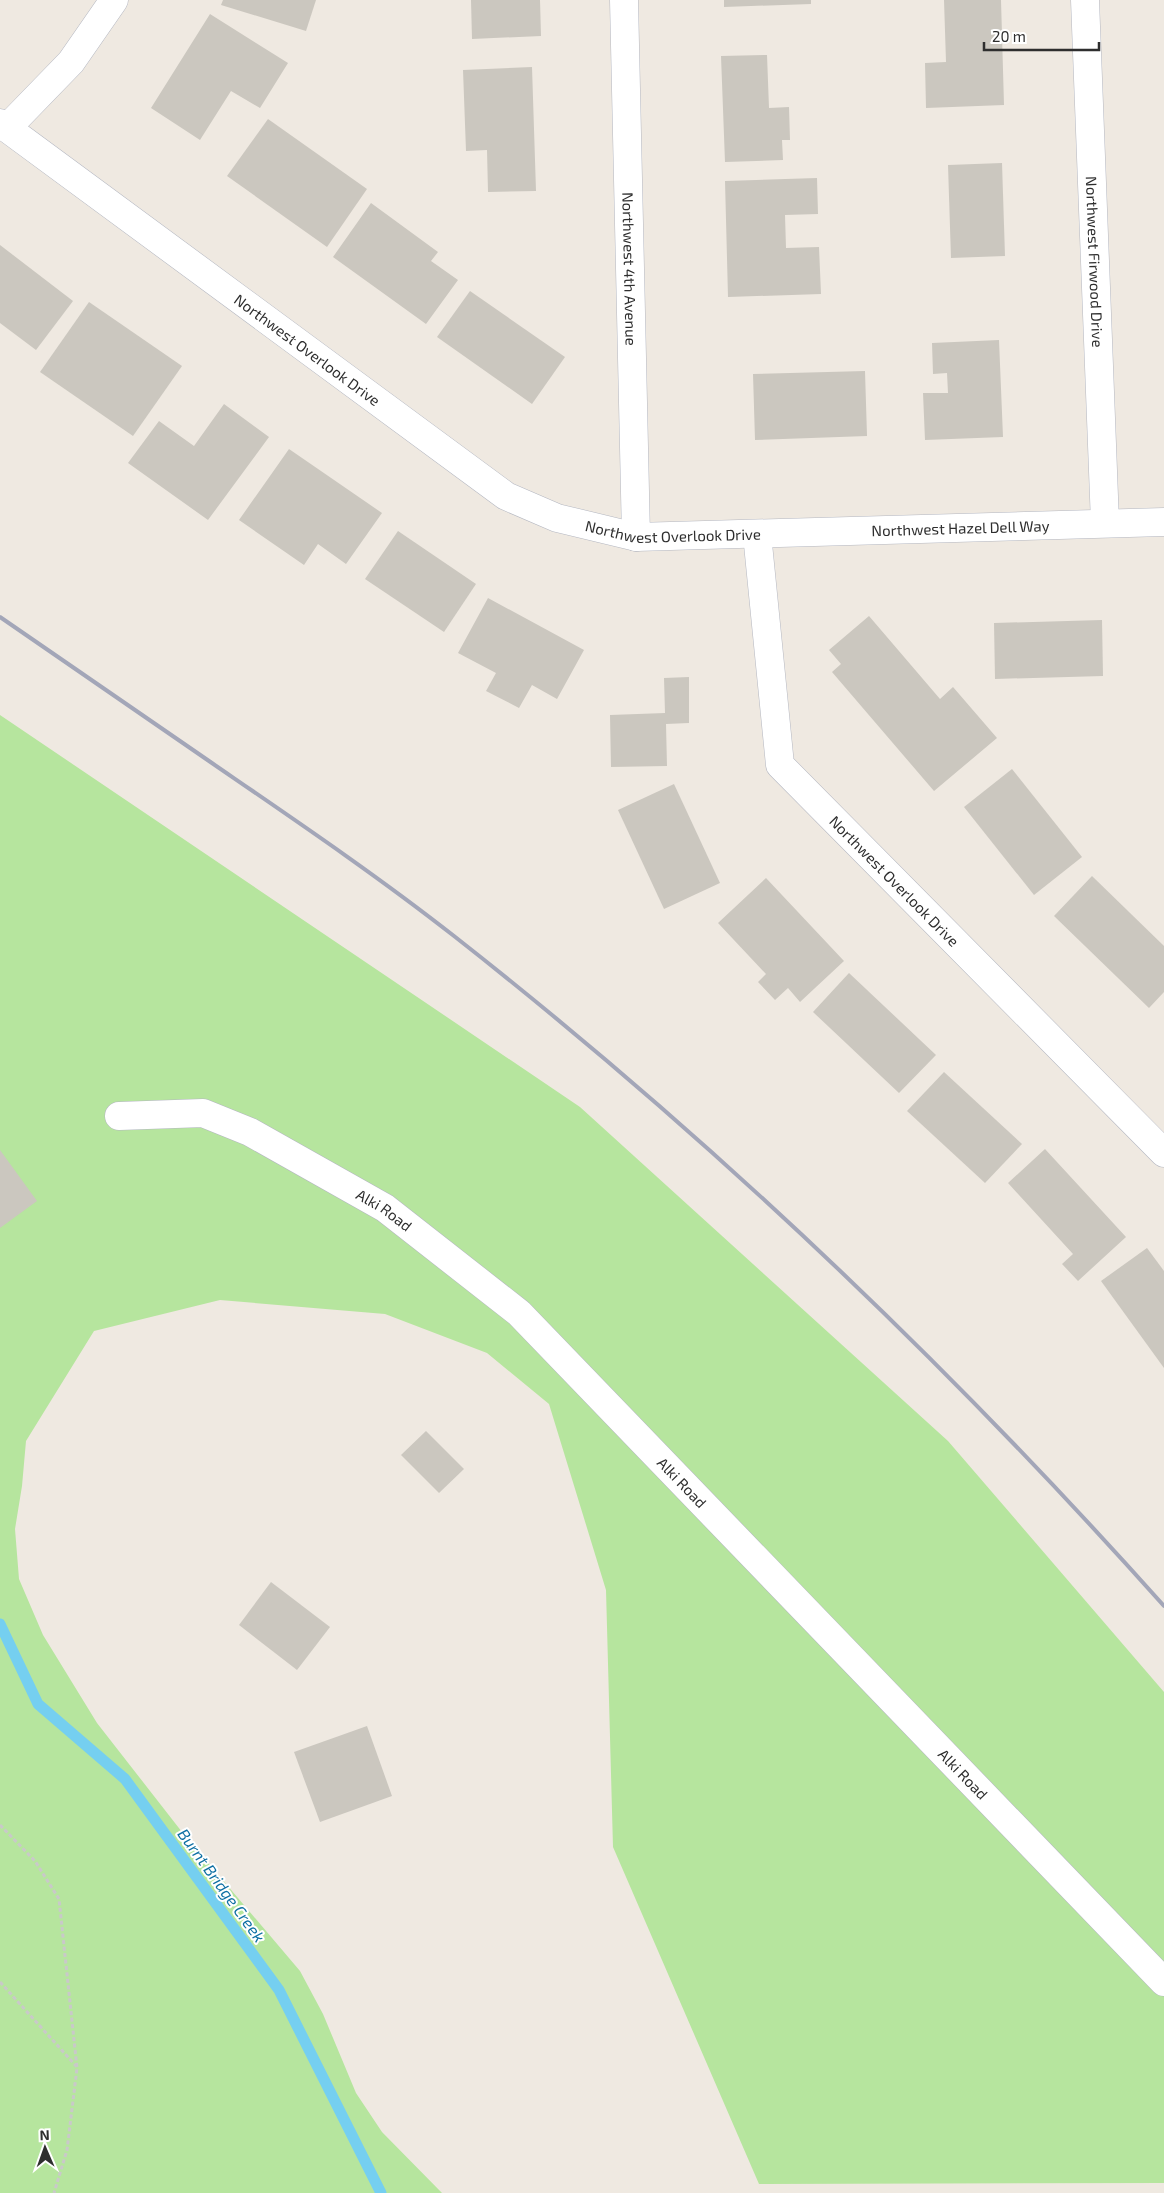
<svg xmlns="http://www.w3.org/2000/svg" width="1164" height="2193" viewBox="0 0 1164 2193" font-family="'Exo 2',sans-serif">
<rect width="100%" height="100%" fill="#efe9e1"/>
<polygon fill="#b6e59e" points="0,715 580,1107 948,1441 1164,1692 1164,2183 759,2184 613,1847 606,1590 549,1404 487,1353 385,1314 220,1300 94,1331 26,1441 22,1486 15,1529 19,1579 43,1635 97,1723 182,1832 300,1971 323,2014 356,2093 382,2132 442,2193 0,2193"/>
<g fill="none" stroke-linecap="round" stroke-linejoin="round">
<polyline stroke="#75cff0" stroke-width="11" points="0,1624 38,1704 125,1779 279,1990 381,2193"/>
</g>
<g fill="#cbc7bf">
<polygon points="223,0 316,0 306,31 221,5"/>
<polygon points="471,0 540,0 541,36 472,39"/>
<polygon points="724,0 811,0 811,4 724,7"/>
<polygon points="944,0 1001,0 1004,105 926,108 925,63 946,62"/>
<polygon points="210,14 288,63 260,108 231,91 200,140 151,108"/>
<polygon points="767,55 769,108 789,107 790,140 782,140 783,160 725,162 721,56"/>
<polygon points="532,67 536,191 488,192 487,150 466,151 463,70"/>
<polygon points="268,119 367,189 327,247 227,176"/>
<polygon points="1002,163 1005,256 951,258 948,165"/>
<polygon points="817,178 818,214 785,215 786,248 819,247 821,294 728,297 725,181"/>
<polygon points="371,203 438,252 431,261 458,280 426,324 333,257"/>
<polygon points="0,245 73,301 36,350 0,323"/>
<polygon points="470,291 565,357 532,404 437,337"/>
<polygon points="89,302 182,366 133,436 40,372"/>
<polygon points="999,340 1003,437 925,440 923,393 948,393 947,373 933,374 932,343"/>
<polygon points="865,371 867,436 755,440 753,374"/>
<polygon points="224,404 269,437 208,520 128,463 159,421 194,446"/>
<polygon points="289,449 382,513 346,564 318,544 304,565 239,520"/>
<polygon points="398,531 476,584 444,632 365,579"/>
<polygon points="488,598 584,650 557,699 532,685 519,708 486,691 496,673 458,653"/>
<polygon points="869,616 940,699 953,687 997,738 934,791 832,672 841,664 829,650"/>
<polygon points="1102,620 1103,676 995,679 994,623"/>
<polygon points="689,677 689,723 666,724 667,766 611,767 610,715 665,713 664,678"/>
<polygon points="1012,769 1082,857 1034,895 964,807"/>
<polygon points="674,784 720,883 664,909 618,810"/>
<polygon points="1092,876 1164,946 1164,992 1149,1008 1054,916"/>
<polygon points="766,878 844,961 800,1002 788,988 775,1000 758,982 766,974 718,923"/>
<polygon points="849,973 936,1055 899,1093 813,1012"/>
<polygon points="944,1072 1022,1144 985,1183 907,1111"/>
<polygon points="1045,1149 1126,1237 1078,1281 1062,1264 1073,1254 1008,1183"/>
<polygon points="0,1150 37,1201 0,1228"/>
<polygon points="1147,1248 1164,1271 1164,1368 1101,1281"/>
<polygon points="426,1431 464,1469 439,1493 401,1455"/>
<polygon points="271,1582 330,1627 297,1670 239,1625"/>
<polygon points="367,1726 392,1796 320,1822 294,1752"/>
</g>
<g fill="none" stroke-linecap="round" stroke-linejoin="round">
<g stroke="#b4b7c1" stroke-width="29">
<g id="street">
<path id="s1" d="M624 0 636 537"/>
<path id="s2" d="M1085 0 1105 523"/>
<polyline points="7,128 71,62 114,0"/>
<path id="s3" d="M757 534 780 765 1164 1153"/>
<path id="s4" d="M119 1116 203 1113 250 1132 385 1208 519 1313 1164 1982"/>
</g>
</g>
<g stroke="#b4b7c1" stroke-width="29">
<g id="secondary">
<path id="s5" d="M0 123 506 496 557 518 636 537 1164 522"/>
</g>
</g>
<g stroke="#c9c9c9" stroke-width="3" stroke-dasharray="4 2.5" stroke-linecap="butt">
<polyline points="0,1825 35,1861 59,1899 77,2068 67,2150 54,2193"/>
<polyline points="0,1982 77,2067"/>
</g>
<use href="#street" stroke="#fff" stroke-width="28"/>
<use href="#secondary" stroke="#fff" stroke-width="28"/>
<path stroke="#a3a6b8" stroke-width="4" d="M0 617C70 665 139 713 209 761 292 818 375 874 454 936 710 1137 947 1363 1164 1606"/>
</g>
<g text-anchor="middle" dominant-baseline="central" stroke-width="4" stroke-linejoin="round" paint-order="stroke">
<g font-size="15" fill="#2e2e2e" stroke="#fff">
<text stroke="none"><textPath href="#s2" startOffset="262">Northwest Firwood Drive</textPath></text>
<text stroke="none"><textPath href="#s1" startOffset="269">Northwest 4th Avenue</textPath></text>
<text stroke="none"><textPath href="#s5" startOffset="382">Northwest Overlook Drive</textPath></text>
<text stroke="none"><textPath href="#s5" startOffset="1090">Northwest Hazel Dell Way</textPath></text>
<text stroke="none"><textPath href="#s5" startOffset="802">Northwest Overlook Drive</textPath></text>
<text stroke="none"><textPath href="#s3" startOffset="395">Northwest Overlook Drive</textPath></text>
<text stroke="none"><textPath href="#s4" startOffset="290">Alki Road</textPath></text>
<text stroke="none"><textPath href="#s4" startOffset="695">Alki Road</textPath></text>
<text stroke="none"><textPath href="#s4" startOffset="1100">Alki Road</textPath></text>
</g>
<g font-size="16" font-style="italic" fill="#0d6fa3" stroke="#fff">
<text transform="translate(222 1885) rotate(54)">Burnt Bridge Creek</text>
</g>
</g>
<g transform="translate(45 2148) rotate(358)" stroke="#ffffff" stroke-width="4" paint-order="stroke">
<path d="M0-4L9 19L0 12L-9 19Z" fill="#2e2e2e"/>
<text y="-8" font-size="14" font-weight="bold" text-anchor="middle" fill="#2e2e2e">N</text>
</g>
<path d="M984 42v8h115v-8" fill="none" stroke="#2e2e2e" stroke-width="2.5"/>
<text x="992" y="42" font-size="15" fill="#2e2e2e" stroke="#ffffff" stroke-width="4" paint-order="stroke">20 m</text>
</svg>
